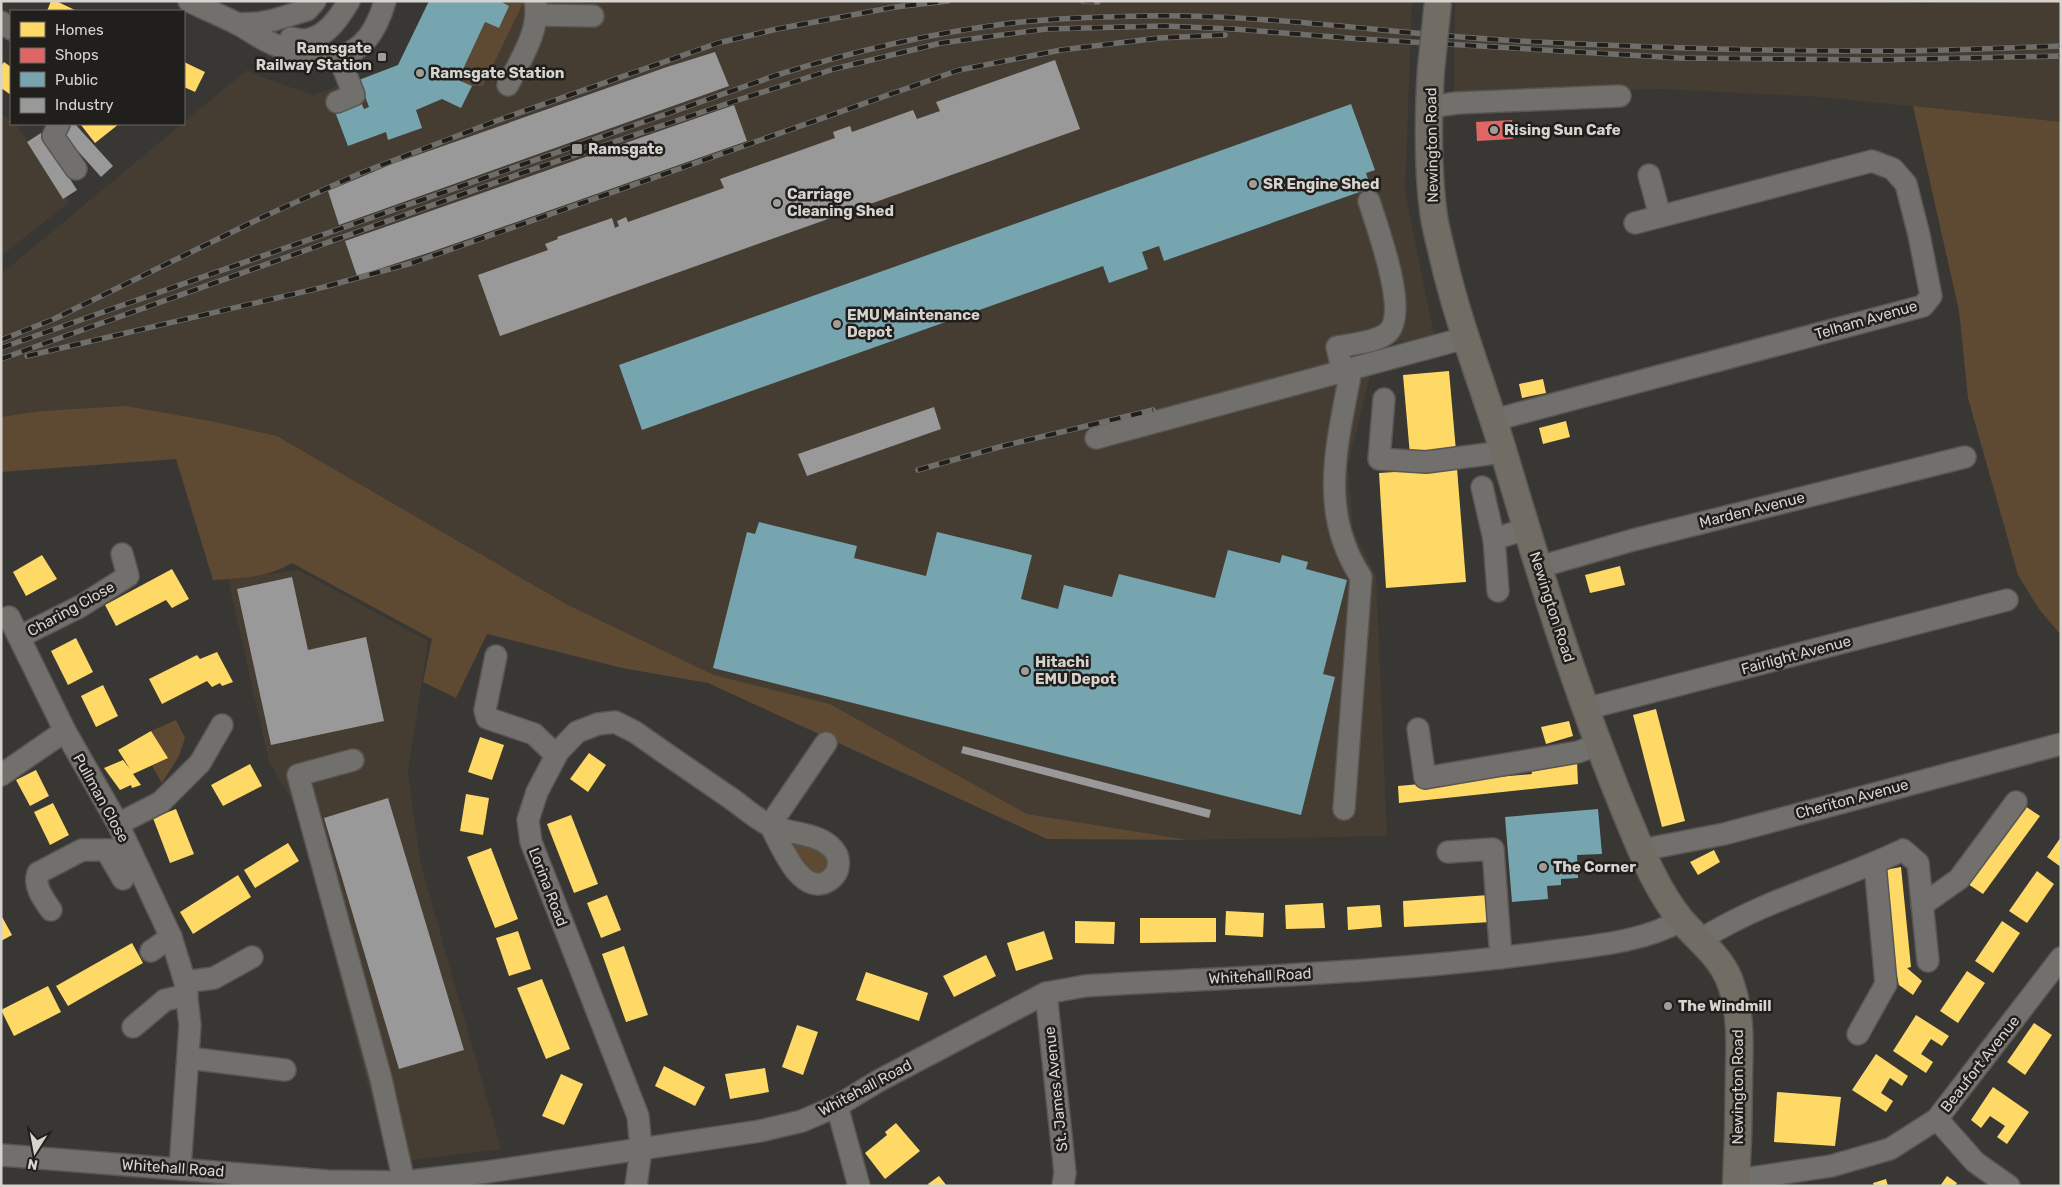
<svg xmlns="http://www.w3.org/2000/svg" width="2062" height="1187" viewBox="0 0 2062 1187" font-family="Rubik,sans-serif">
<rect width="100%" height="100%" fill="#393734"/>
<g fill="#453c32">
<polygon points="429,1 1412,1 1405,191 1434,335 1377,347 1348,465 1353,530 1376,576 1387,836 1189,840 1027,814 830,704 714,675 568,605 277,436 211,421 126,406 40,411 1,417 1,274 247,70 256,75 313,95 398,65"/>
<polygon points="1455,1 1871,1 1921,4 2061,1 2061,122 1822,97 1663,89 1454,94"/>
<polygon points="1,113 11,121 11,124 17,126 69,202 1,256"/>
<polygon points="298,570 428,641 408,772 420,861 501,1149 388,1163 295,805 269,762 228,579"/>
</g>
<g fill="#5e4933">
<polygon points="500,1 523,1 523,3 483,86 472,86 458,80 485,22 499,28 509,6"/>
<polygon points="1913,106 2061,122 2061,635 2039,609 2018,575 1968,398 1959,311"/>
<path d="M126 406 211 421 277 436 568 605 714 675 830 704 1027 814 1189 840 1047 839 708 683 622 668 487 634 456 698 423 682 432 639 292 563C266 578 242 578 213 580L176 459 1 472V417L40 411Z"/>
<polygon points="176,720 185,738 179,756 162,783 152,766 167,758 151,731"/>
<polygon points="782,835 819,846 833,865 814,879"/>
</g>
<g fill="#ffd966">
<polygon points="51,1 56,1 77,11 47,11"/>
<polygon points="4,62 11,67 11,95 1,88 1,66"/>
<polygon points="184,62 205,72 195,92 184,87"/>
<polygon points="83,124 119,124 95,143 81,125"/>
<polygon points="1449,371 1456,451 1410,455 1403,375"/>
<polygon points="1543,379 1546,393 1522,398 1519,384"/>
<polygon points="1566,421 1570,437 1543,444 1539,428"/>
<polygon points="1457,468 1466,582 1386,588 1379,473"/>
<polygon points="42,555 57,579 26,596 13,572"/>
<polygon points="1620,566 1625,585 1590,593 1585,575"/>
<polygon points="172,569 189,599 172,608 166,600 116,626 105,605"/>
<polygon points="76,638 93,672 68,685 51,651"/>
<polygon points="217,652 233,682 222,686 220,683 212,687 207,681 162,704 149,679 197,655 200,659"/>
<polygon points="103,685 118,716 96,727 81,696"/>
<polygon points="1656,709 1685,821 1662,827 1633,715"/>
<polygon points="1569,721 1573,736 1546,744 1541,727"/>
<polygon points="151,731 168,758 133,774 141,785 132,788 131,785 120,790 104,768 123,760 130,769 118,750"/>
<polygon points="480,737 504,745 492,780 468,772"/>
<polygon points="589,753 606,765 588,792 570,779"/>
<polygon points="1577,761 1578,784 1399,803 1398,786 1532,774 1530,765"/>
<polygon points="250,764 262,786 223,806 211,785"/>
<polygon points="36,770 49,796 30,806 16,780"/>
<polygon points="466,794 489,798 483,835 460,831"/>
<polygon points="53,803 69,835 50,845 34,812"/>
<polygon points="2025,806 2040,816 1983,894 1968,884"/>
<polygon points="176,809 194,854 170,863 153,818"/>
<polygon points="571,815 598,884 574,893 547,824"/>
<polygon points="2061,837 2061,867 2047,857"/>
<polygon points="288,843 299,861 255,888 244,870"/>
<polygon points="491,848 518,919 495,928 467,857"/>
<polygon points="1714,850 1720,862 1698,875 1690,862"/>
<polygon points="1901,867 1911,967 1907,968 1922,981 1913,995 1899,985 1895,967 1885,870"/>
<polygon points="2037,871 2054,884 2027,923 2009,911"/>
<polygon points="238,875 251,897 193,934 180,912"/>
<polygon points="607,895 621,930 601,938 587,903"/>
<polygon points="1489,895 1491,922 1404,927 1403,901"/>
<polygon points="1323,903 1325,928 1286,929 1285,905"/>
<polygon points="1380,905 1382,927 1348,930 1347,907"/>
<polygon points="1226,911 1264,913 1263,937 1225,935"/>
<polygon points="1,915 12,935 1,941"/>
<polygon points="1140,918 1216,918 1216,942 1140,943"/>
<polygon points="1075,921 1115,922 1114,944 1075,943"/>
<polygon points="2002,921 2020,933 1993,973 1975,961"/>
<polygon points="518,931 531,969 509,976 496,938"/>
<polygon points="1044,931 1053,959 1016,971 1007,943"/>
<polygon points="132,943 143,963 68,1006 56,986"/>
<polygon points="624,946 648,1015 626,1022 602,954"/>
<polygon points="986,955 996,976 954,997 943,976"/>
<polygon points="1967,971 1985,983 1958,1023 1940,1011"/>
<polygon points="866,972 928,993 919,1021 856,1000"/>
<polygon points="542,979 570,1049 546,1059 517,988"/>
<polygon points="48,986 61,1012 14,1036 1,1010"/>
<polygon points="1916,1015 1949,1036 1942,1046 1931,1039 1921,1054 1933,1062 1926,1073 1893,1051"/>
<polygon points="2034,1023 2052,1035 2025,1075 2007,1062"/>
<polygon points="797,1025 818,1032 803,1075 782,1067"/>
<polygon points="1876,1054 1908,1076 1902,1086 1890,1078 1881,1093 1893,1101 1886,1112 1852,1090"/>
<polygon points="664,1066 705,1087 695,1106 655,1086"/>
<polygon points="765,1068 769,1092 730,1099 725,1074"/>
<polygon points="561,1074 583,1084 564,1125 542,1116"/>
<polygon points="1993,1087 2029,1112 2007,1144 1997,1137 2005,1126 1990,1116 1981,1128 1971,1120"/>
<polygon points="1777,1092 1841,1097 1835,1146 1774,1142"/>
<polygon points="896,1123 920,1151 885,1179 865,1153 887,1135 885,1132"/>
<polygon points="939,1176 947,1186 930,1186 928,1184"/>
<polygon points="1947,1176 1957,1183 1955,1186 1940,1186"/>
<polygon points="1886,1179 1888,1186 1874,1186 1873,1183"/>
</g>
<polygon fill="#e06666" points="1512,120 1513,139 1477,141 1476,122"/>
<g fill="#76a5af">
<polygon points="429,1 500,1 509,6 499,28 485,22 458,80 472,86 461,108 442,99 416,110 422,128 388,140 386,132 348,146 334,109 360,100 364,109 369,107 359,80 398,65"/>
<polygon points="1351,104 1375,170 1366,173 1371,188 1164,261 1159,246 1142,252 1148,269 1109,283 1103,266 642,430 619,365"/>
<polygon points="759,522 857,546 854,558 926,576 937,532 1032,555 1021,599 1058,609 1064,585 1112,597 1119,574 1215,598 1228,550 1280,563 1282,555 1308,562 1306,569 1347,580 1323,674 1335,677 1301,815 713,668 747,532 755,534"/>
<polygon points="1598,809 1602,854 1577,855 1578,878 1561,879 1561,885 1547,886 1548,899 1512,902 1505,817"/>
</g>
<g fill="#999">
<polygon points="715,52 729,86 339,225 328,191 392,164 667,67"/>
<polygon points="1055,60 1080,129 500,336 478,275 548,250 545,244 558,239 557,237 612,218 615,228 619,226 617,221 626,217 628,222 724,188 720,179 835,138 833,132 850,126 852,132 913,110 917,119 940,111 936,102"/>
<polygon points="734,105 747,141 431,252 357,276 345,241"/>
<polygon points="70,124 75,124 113,166 101,177 61,132"/>
<polygon points="41,133 77,190 63,199 27,142"/>
<polygon points="934,407 941,429 807,476 798,454"/>
<polygon points="292,577 308,650 366,637 384,721 271,745 237,589"/>
<polygon points="963,746 1211,810 1209,818 961,753"/>
<polygon points="388,798 464,1050 399,1069 324,818"/>
</g>
<g fill="none" stroke-linecap="round" stroke-linejoin="round">
<g stroke="#585553" stroke-width="24">
<g id="minor">
<path d="M189 1C205 9 222 16 238 24 249 30 259 38 271 43 325 68 367 66 385 1"/>
<polyline points="538,15 593,16"/>
<polyline points="1,22 11,29"/>
<polyline points="237,24 259,23 274,20 307,10 315,1"/>
<path d="M291 38C296 39 305 41 310 39 328 35 340 16 349 1"/>
<path d="M508 85C520 60 541 30 535 1"/>
<polyline points="337,102 354,95 339,57"/>
<polyline points="1429,107 1457,103 1620,96"/>
<polyline points="59,124 53,136 76,169"/>
<polyline points="1649,175 1660,216"/>
<path d="M1343 372 1337 347C1352 344 1373 343 1386 334 1411 316 1377 227 1369 201"/>
<polyline points="1384,399 1379,459 1426,462 1503,452"/>
<polyline points="1494,420 1923,306 1931,296 1919,235 1906,184 1893,169 1872,161 1635,223"/>
<polyline points="1096,438 1465,338"/>
<polyline points="1482,487 1494,539"/>
<polyline points="1539,567 1633,540 1965,457"/>
<polyline points="1498,591 1494,539 1526,529"/>
<polyline points="9,617 65,731 118,824 171,937 185,982 190,1025 180,1168"/>
<polyline points="19,637 81,606 128,576 122,554"/>
<polyline points="496,656 485,710 487,718 534,734 556,755"/>
<polyline points="1585,709 2007,600"/>
<polyline points="1418,729 1425,778 1578,752 1598,745"/>
<polyline points="353,760 298,775 381,1079 404,1182"/>
<polyline points="1,775 65,731"/>
<path d="M1344 809 1361 577C1317 510 1338 442 1351 370"/>
<polyline points="118,824 161,802 200,763 222,725"/>
<polyline points="770,825 826,743"/>
<polyline points="106,850 123,879"/>
<polyline points="1641,850 1724,834 2061,744"/>
<polyline points="1448,852 1493,849 1501,958"/>
<polyline points="1922,905 1959,879 2016,802"/>
<path d="M51 910C44 900 33 886 38 873L82 850H118L127 845"/>
<path d="M1700 940C1763 900 1836 882 1903 850L1918 863 1928 961"/>
<polyline points="151,951 171,937"/>
<polyline points="185,982 214,978 252,957"/>
<polyline points="1046,993 1065,1173 1063,1186"/>
<polyline points="133,1027 165,1000 187,995"/>
<polyline points="1858,1034 1886,984 1875,864"/>
<polyline points="188,1058 285,1070"/>
<polyline points="837,1106 859,1186"/>
<polyline points="1937,1119 1975,1162 2009,1186"/>
<path d="M1 1155 328 1181 404 1182 487 1172 760 1131 802 1121 837 1106 880 1080 1046 993 1085 986C1236 977 1389 973 1539 953 1587 946 1639 944 1682 920"/>
<polyline points="1737,1180 1831,1166 1890,1149 1937,1119 2061,958"/>
<path d="M636 1186 641 1149 638 1116 531 842 528 820 537 792 558 752 577 732 598 724 615 722 635 732C666 754 697 775 729 797 742 806 755 818 769 825 788 834 814 832 830 846 842 856 841 873 828 881 800 897 781 844 770 825"/>
</g>
</g>
<g stroke="#585553" stroke-width="29">
<path id="major" d="M1431 69C1428 118 1427 168 1434 217 1436 230 1440 244 1443 257 1458 323 1483 385 1503 450 1539 571 1576 692 1624 809 1640 847 1655 888 1681 920 1698 940 1719 955 1729 979 1741 1009 1740 1042 1739 1073 1739 1111 1738 1148 1736 1186"/>
</g>
<use href="#minor" stroke="#72706d" stroke-width="21"/>
<use href="#major" stroke="#716c64" stroke-width="26"/>
<g stroke="#706e6b" stroke-width="5.5">
<g id="rail">
<polyline points="1083,1 1098,2"/>
<polyline points="1,340 54,319 265,216 361,173 496,121 718,43 777,29 895,7 948,1"/>
<path d="M1 348 777 75C851 52 927 34 1004 24 1051 18 1100 17 1147 16 1266 14 1385 33 1503 40 1628 47 1754 51 1879 51 1940 51 2000 48 2061 46"/>
<polyline points="27,356 324,287 412,263 959,70 1061,50 1159,38 1225,35"/>
<polyline points="1,359 528,171 732,102 834,69 941,43 1046,29 1164,26 1233,29 1361,39 1679,58 1877,60 2061,56"/>
<polyline points="918,470 999,447 1153,410"/>
</g>
</g>
<use href="#rail" stroke="#211f1c" stroke-width="4" stroke-dasharray="11" stroke-linecap="butt"/>
<g stroke="#585553" stroke-width="29" stroke-linecap="butt">
<polyline id="major-bridge" points="1431,69 1438,2"/>
</g>
<use href="#major-bridge" stroke="#716c64" stroke-width="26"/>
</g>
<g fill="#a09d99" stroke="#211f1c" stroke-width="2">
<rect x="377" y="52" width="10" height="10" rx="2.5"/>
<circle cx="420" cy="73" r="5"/>
<circle cx="1494" cy="130" r="5"/>
<rect x="571" y="143" width="12" height="12" rx="2.5"/>
<circle cx="1253" cy="184" r="5"/>
<circle cx="777" cy="203" r="5"/>
<circle cx="837" cy="324" r="5"/>
<circle cx="1025" cy="671" r="5"/>
<circle cx="1543" cy="867" r="5"/>
<circle cx="1668" cy="1006" r="5"/>
</g>
<g text-anchor="middle" dominant-baseline="central" stroke-width="5" stroke-linejoin="round" paint-order="stroke">
<g font-size="15" font-weight="bold" fill="#d7d4d0" stroke="#211f1c" text-anchor="start">
<text x="372" y="48" text-anchor="end">Ramsgate<tspan x="372" dy="17">Railway Station</tspan></text>
<text x="430" y="73">Ramsgate Station</text>
<text x="1504" y="130">Rising Sun Cafe</text>
<text x="588" y="149">Ramsgate</text>
<text x="1263" y="184">SR Engine Shed</text>
<text x="787" y="194">Carriage<tspan x="787" dy="17">Cleaning Shed</tspan></text>
<text x="847" y="315">EMU Maintenance<tspan x="847" dy="17">Depot</tspan></text>
<text x="1035" y="662">Hitachi<tspan x="1035" dy="17">EMU Depot</tspan></text>
<text x="1553" y="867">The Corner</text>
<text x="1678" y="1006">The Windmill</text>
</g>
<g font-size="15" fill="#d7d4d0" stroke="#211f1c">
<text transform="translate(1432 145) rotate(-91)">Newington Road</text>
<text transform="translate(1866 320) rotate(-16)">Telham Avenue</text>
<text transform="translate(1752 510) rotate(-14)">Marden Avenue</text>
<text transform="translate(1552 607) rotate(72)">Newington Road</text>
<text transform="translate(71 609) rotate(-29)">Charing Close</text>
<text transform="translate(1796 655) rotate(-15)">Fairlight Avenue</text>
<text transform="translate(101 798) rotate(61)">Pullman Close</text>
<text transform="translate(1852 799) rotate(-15)">Cheriton Avenue</text>
<text transform="translate(548 887) rotate(69)">Lorina Road</text>
<text transform="translate(1260 976) rotate(-3)">Whitehall Road</text>
<text transform="translate(1980 1064) rotate(-52)">Beaufort Avenue</text>
<text transform="translate(1738 1087) rotate(-90)">Newington Road</text>
<text transform="translate(865 1088) rotate(-28)">Whitehall Road</text>
<text transform="translate(1056 1089) rotate(-96)">St. James Avenue</text>
<text transform="translate(173 1168) rotate(4)">Whitehall Road</text>
</g>
</g>
<rect width="2062" height="1187" fill="none" stroke="#d7d4d0" stroke-width="5"/>
<rect x="10" y="10" width="175" height="115" fill="#211f1c" stroke="#6a6764"/>
<rect x="20" y="22" width="25" height="15" fill="#ffd966" stroke="#6a6764"/>
<text x="55" y="35" font-size="15" fill="#d7d4d0">Homes</text>
<rect x="20" y="48" width="25" height="15" fill="#e06666" stroke="#6a6764"/>
<text x="55" y="60" font-size="15" fill="#d7d4d0">Shops</text>
<rect x="20" y="72" width="25" height="15" fill="#76a5af" stroke="#6a6764"/>
<text x="55" y="85" font-size="15" fill="#d7d4d0">Public</text>
<rect x="20" y="98" width="25" height="15" fill="#999999" stroke="#6a6764"/>
<text x="55" y="110" font-size="15" fill="#d7d4d0">Industry</text>
<g transform="translate(35 1152) rotate(191)" stroke="#211f1c" stroke-width="4" paint-order="stroke">
<path d="M0-4L9 19L0 12L-9 19Z" fill="#d7d4d0"/>
<text y="-8" font-size="14" font-weight="bold" text-anchor="middle" fill="#d7d4d0">N</text>
</g>
</svg>
